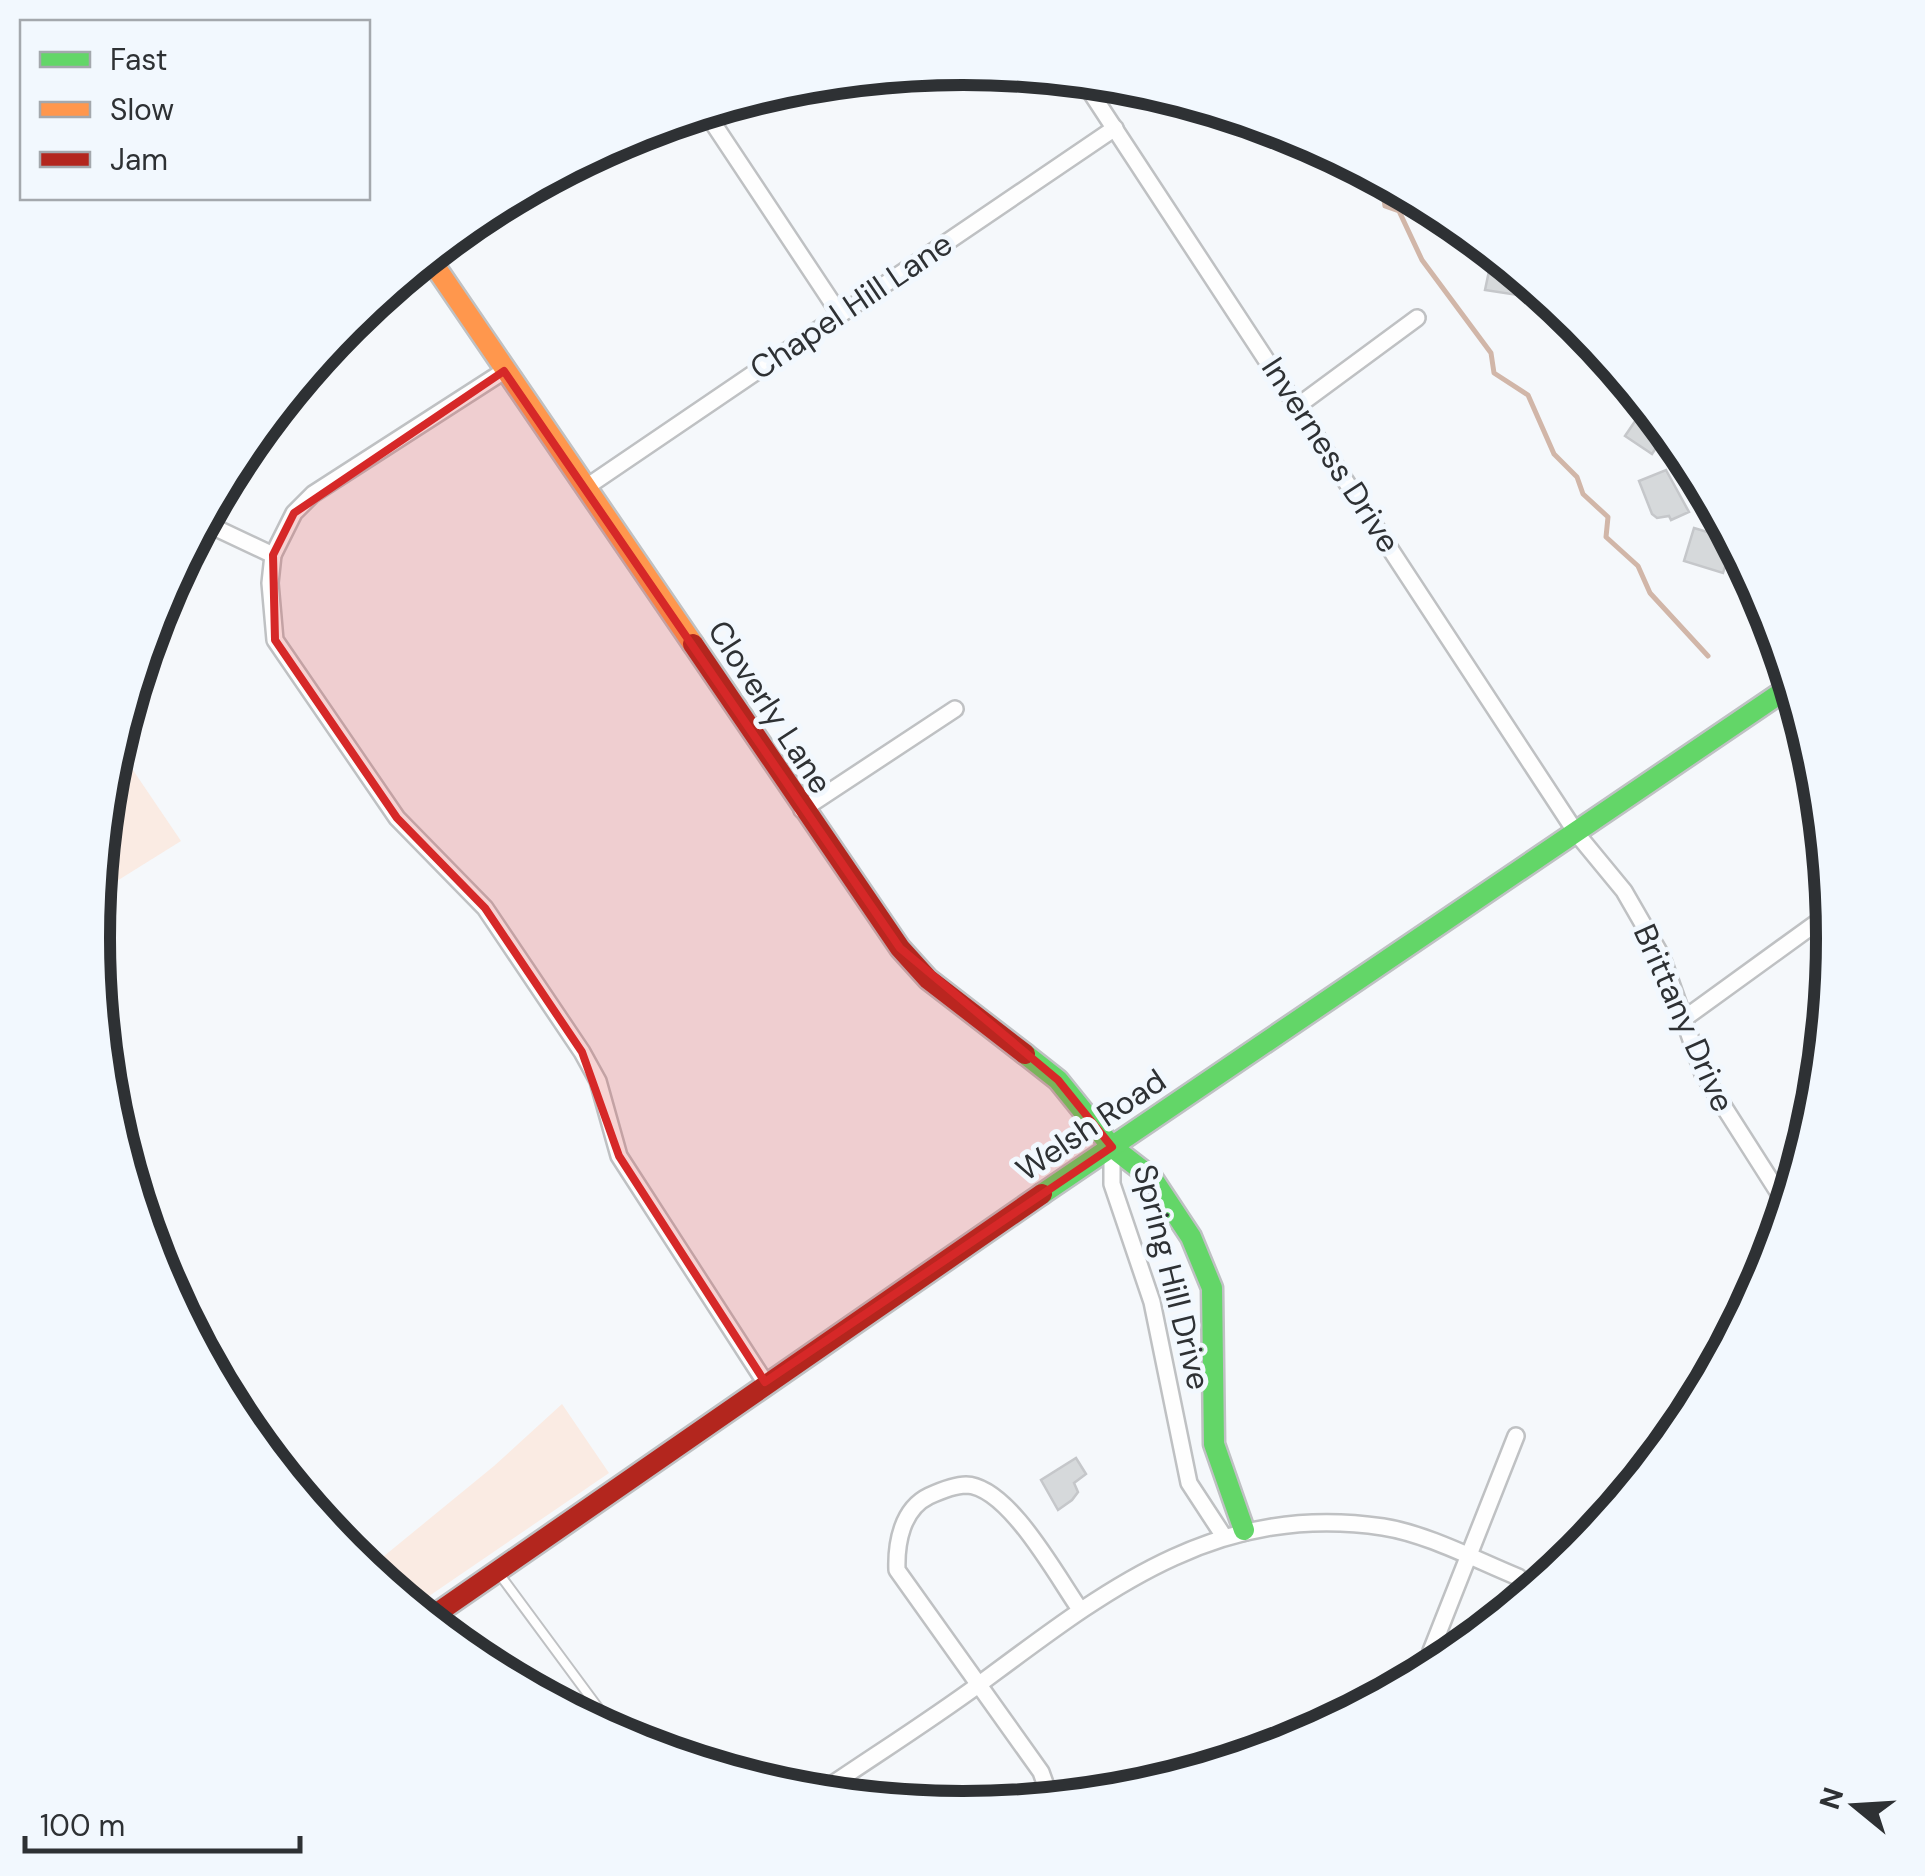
<svg xmlns="http://www.w3.org/2000/svg" width="1925" height="1876" viewBox="0 0 1925 1876" font-family="'DM Sans',sans-serif">
<rect width="100%" height="100%" fill="#f5f8fb"/>
<g fill="#faebe3">
<polygon points="116,745 181,841 96,894 109,768"/>
<polygon points="562,1404 609,1473 413,1607 367,1570 494,1466"/>
</g>
<g fill="none" stroke-linecap="round" stroke-linejoin="round">
<polyline stroke="#d1b6a8" stroke-width="5" points="1381,180 1385,206 1399,211 1422,260 1491,353 1494,373 1528,395 1554,454 1577,477 1583,494 1608,517 1606,537 1638,566 1650,593 1708,656"/>
</g>
<g fill="#d6d9db" stroke="#c5c7ca" stroke-width="2.5">
<polygon points="1493,252 1508,265 1551,300 1485,290"/>
<polygon points="1646,405 1667,431 1652,454 1625,436"/>
<polygon points="1666,470 1689,512 1671,520 1669,516 1657,518 1652,514 1639,481"/>
<polygon points="1694,528 1731,539 1738,552 1735,562 1727,560 1723,573 1684,561"/>
<polygon points="1076,1458 1086,1474 1074,1483 1078,1492 1072,1500 1058,1510 1041,1480"/>
</g>
<g fill="none" stroke-linecap="round" stroke-linejoin="round">
<g stroke="#bfc1c3" stroke-width="12">
<polyline id="lane" points="500,1575 599,1709"/>
</g>
<g stroke="#bfc1c3" stroke-width="20">
<g id="street">
<polyline points="1082,79 1577,834 1624,891 1662,957 1703,1074 1787,1206"/>
<polyline points="705,111 839,313"/>
<polyline points="504,371 313,494 294,513 273,555 270,583 275,640 397,818 485,908 582,1052 598,1081 619,1156 765,1382"/>
<polyline points="1299,405 1417,318"/>
<polyline points="588,486 1115,128"/>
<polyline points="203,522 273,555"/>
<polyline points="802,810 955,709"/>
<polyline points="1685,1018 1830,913"/>
<polyline points="1112,1147 1112,1184 1152,1302 1189,1483 1223,1535"/>
<polyline points="1430,1670 1431,1651 1516,1436"/>
<path d="M818 1794C872 1757 928 1722 981 1683 1106 1590 1216 1502 1383 1527 1428 1534 1476 1560 1518 1577L1535 1589"/>
<path d="M1051 1800 1041 1772 897 1570C896 1543 902 1509 929 1496 940 1491 954 1485 966 1485 1008 1486 1056 1575 1079 1608"/>
</g>
</g>
<g stroke="#bfc1c3" stroke-width="25">
<g id="fast">
<polyline points="1025,1054 1058,1080 1112,1147 1152,1178 1191,1237 1212,1288 1214,1444 1244,1530"/>
<polyline points="1042,1194 1791,686"/>
</g>
</g>
<g stroke="#bfc1c3" stroke-width="25">
<polyline id="slow" points="428,256 693,644"/>
</g>
<g stroke="#bfc1c3" stroke-width="25">
<g id="jam">
<polyline points="693,644 900,948 928,979 1025,1054"/>
<polyline points="427,1620 1042,1194"/>
</g>
</g>
<use href="#lane" stroke="#fefefe" stroke-width="8"/>
<use href="#street" stroke="#fefefe" stroke-width="15"/>
<use href="#fast" stroke="#63d668" stroke-width="20"/>
<use href="#slow" stroke="#ff974d" stroke-width="20"/>
<use href="#jam" stroke="#b3261e" stroke-width="20"/>
</g>
<path fill="#d62828" fill-opacity="0.2" stroke="#d62828" stroke-width="8" stroke-linejoin="round" d="M504 371 900 948 1058 1080 1112 1147 765 1382 619 1156 582 1052 485 908 397 818 275 640 273 555 294 513Z"/>
<g text-anchor="middle" dominant-baseline="central" stroke-width="10" stroke-linejoin="round" paint-order="stroke">
<g font-size="32" fill="#2e3134" stroke="#f2f8fe">
<text transform="translate(851 306) rotate(-34)">Chapel Hill Lane</text>
<text transform="translate(1331 455) rotate(57)">Inverness Drive</text>
<text transform="translate(770 707) rotate(57)">Cloverly Lane</text>
<text transform="translate(1684 1018) rotate(66)">Brittany Drive</text>
<text transform="translate(1091 1125) rotate(-34)">Welsh Road</text>
<text transform="translate(1172 1277) rotate(76)">Spring Hill Drive</text>
</g>
</g>
<path d="M0 0H1925V1876H0ZM110 938a853 853 0 1 1 1706 0a853 853 0 1 1-1706 0Z" fill="#f2f8fe" fill-rule="evenodd"/>
<path fill="none" stroke="#2e3134" stroke-width="12" d="M110 938a853 853 0 1 1 1706 0a853 853 0 1 1-1706 0Z"/>
<rect x="20" y="20" width="350" height="180" fill="#f2f8fe" stroke="#a4a8ad" stroke-width="2.5"/>
<rect x="40" y="52" width="50" height="15" fill="#63d668" stroke="#a4a8ad" stroke-width="2.5"/>
<text x="110" y="70" font-size="30" fill="#2e3134">Fast</text>
<rect x="40" y="102" width="50" height="15" fill="#ff974d" stroke="#a4a8ad" stroke-width="2.5"/>
<text x="110" y="120" font-size="30" fill="#2e3134">Slow</text>
<rect x="40" y="152" width="50" height="15" fill="#b3261e" stroke="#a4a8ad" stroke-width="2.5"/>
<text x="110" y="170" font-size="30" fill="#2e3134">Jam</text>
<g transform="translate(1855 1806) rotate(288)" stroke="#f2f8fe" stroke-width="8" paint-order="stroke">
<path d="M0-8L18 38L0 25L-18 38Z" fill="#2e3134"/>
<text y="-15" font-size="28" font-weight="bold" text-anchor="middle" fill="#2e3134">N</text>
</g>
<path d="M25 1836v15h275v-15" fill="none" stroke="#2e3134" stroke-width="5"/>
<text x="40" y="1836" font-size="30" fill="#2e3134" stroke="#f2f8fe" stroke-width="8" paint-order="stroke">100 m</text>
</svg>
